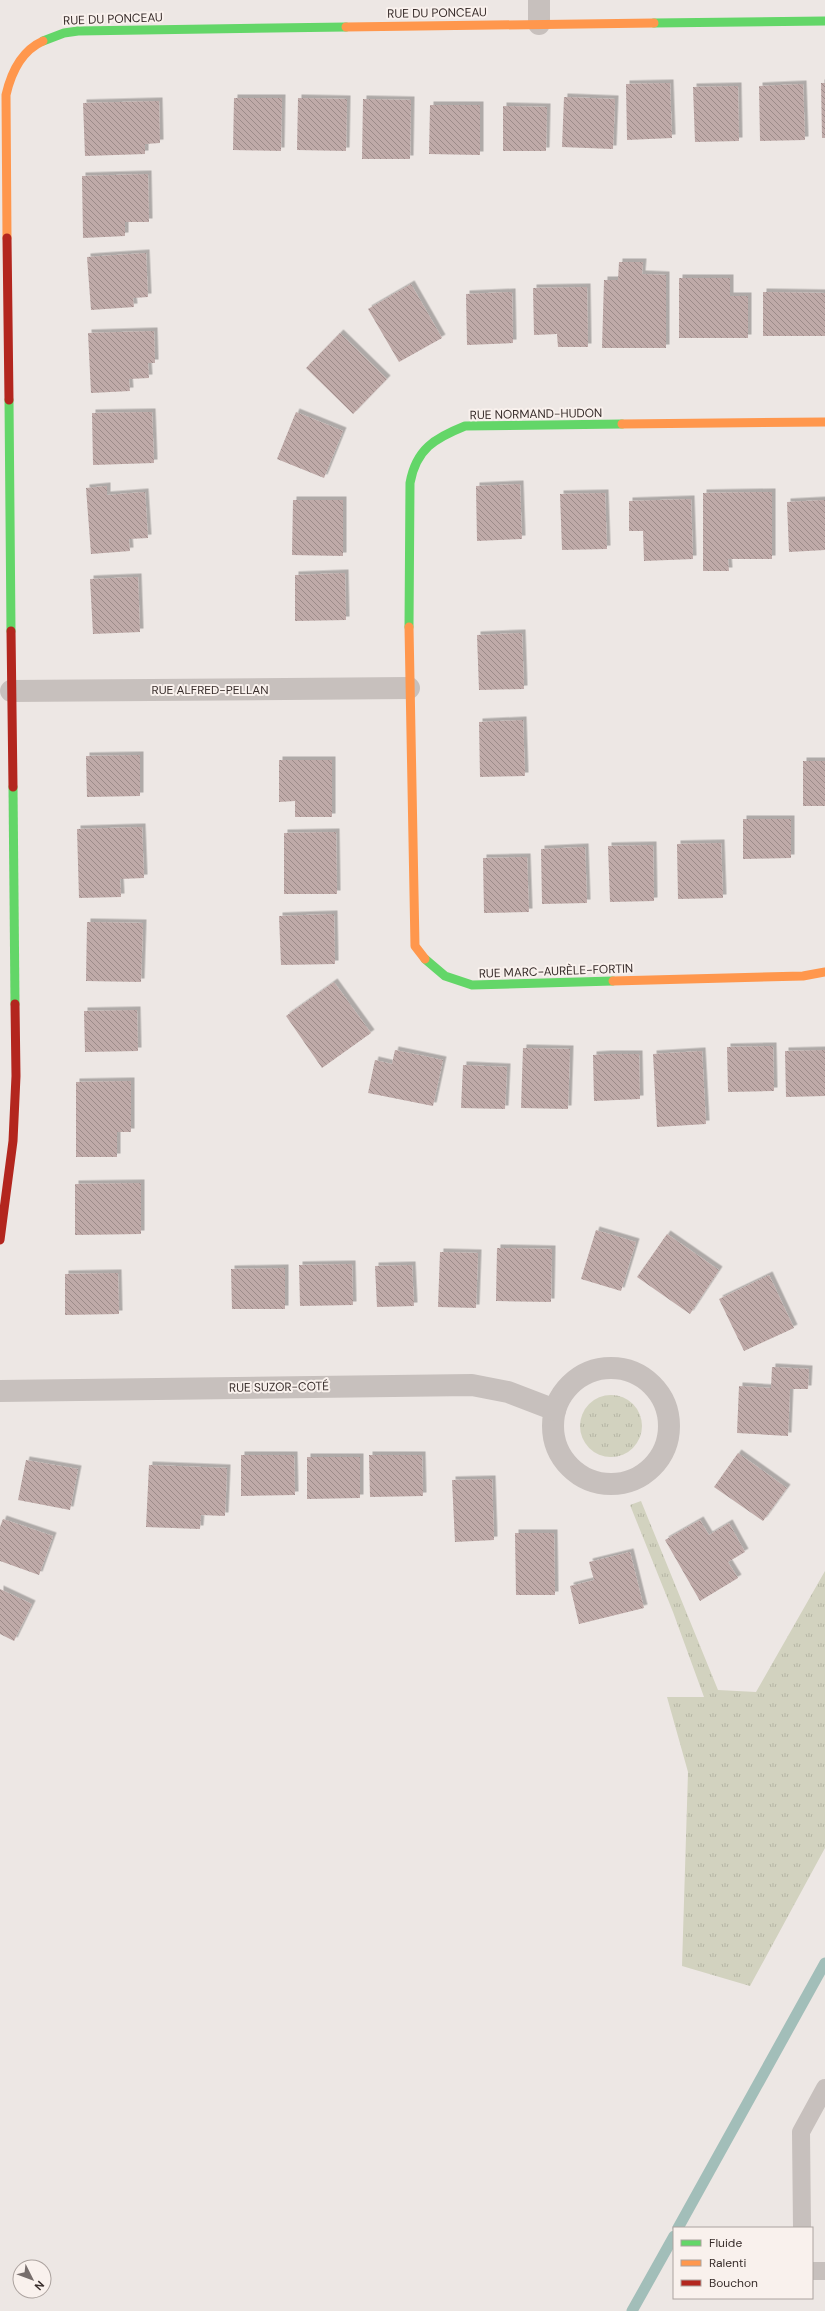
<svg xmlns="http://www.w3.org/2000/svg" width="825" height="2311" viewBox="0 0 825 2311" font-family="'DM Sans',sans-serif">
<defs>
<pattern id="grass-tufts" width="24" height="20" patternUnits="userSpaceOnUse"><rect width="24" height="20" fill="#d2d2bf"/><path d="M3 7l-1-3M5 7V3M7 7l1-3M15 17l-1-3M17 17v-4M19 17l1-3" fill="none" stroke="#b5b5a4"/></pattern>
<pattern id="building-back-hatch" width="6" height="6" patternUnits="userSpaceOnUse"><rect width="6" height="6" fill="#bfaaa8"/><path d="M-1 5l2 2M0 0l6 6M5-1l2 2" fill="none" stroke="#9c8b89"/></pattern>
<filter id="shadow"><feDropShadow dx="3.5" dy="-3.5" stdDeviation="0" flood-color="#0004"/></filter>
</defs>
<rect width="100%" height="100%" fill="#ede7e4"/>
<g fill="url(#grass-tufts)">
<circle cx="611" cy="1426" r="31"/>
<polygon points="641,1501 718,1690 756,1692 825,1571 825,1848 750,1986 682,1966 688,1772 667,1697 704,1697 673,1612 630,1505"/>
</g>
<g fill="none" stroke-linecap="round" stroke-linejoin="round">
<g stroke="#a2beb9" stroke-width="11">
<polyline points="678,2228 825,1963"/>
<polyline points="632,2311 674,2236"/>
</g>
</g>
<g fill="url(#building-back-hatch)" filter="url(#shadow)">
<polygon points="670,83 672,138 627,140 626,84"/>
<polygon points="821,83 825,83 825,138 822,138"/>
<polygon points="803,84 805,140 760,141 759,86"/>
<polygon points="738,86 739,141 695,142 693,87"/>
<polygon points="564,97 615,99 613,149 562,147"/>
<polygon points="234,98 282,98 281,151 233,150"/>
<polygon points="298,98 347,99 346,151 297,150"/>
<polygon points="363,99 411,100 410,159 362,159"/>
<polygon points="159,101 160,143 145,144 145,154 85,156 83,103"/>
<polygon points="430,105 480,105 480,155 429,154"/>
<polygon points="503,106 547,107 546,151 503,151"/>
<polygon points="148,174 149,222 125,222 125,236 83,238 82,176"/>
<polygon points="146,253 148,297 133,298 134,307 91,310 87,257"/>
<polygon points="619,262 643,262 642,274 666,275 666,348 602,348 604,280 618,280"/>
<polygon points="679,278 730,278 730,296 748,296 748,338 679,338"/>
<polygon points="411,284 442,338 399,362 368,309"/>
<polygon points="587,287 588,347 558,347 557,334 534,335 533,288"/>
<polygon points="512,292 513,343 467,345 466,294"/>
<polygon points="763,292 825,293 825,336 763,336"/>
<polygon points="154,331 155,363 148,363 149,378 129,379 130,391 91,393 88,333"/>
<polygon points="340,333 387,379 353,414 306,368"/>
<polygon points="152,412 154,463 93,465 92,413"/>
<polygon points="296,412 343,431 324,478 277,459"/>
<polygon points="520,484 522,539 477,541 476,486"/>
<polygon points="107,486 107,495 145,492 148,538 129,539 130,551 91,554 86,488"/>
<polygon points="772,492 772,559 728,559 729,571 703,571 703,493"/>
<polygon points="605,493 607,549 562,550 560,494"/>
<polygon points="691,499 693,559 644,561 643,531 629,531 629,501"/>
<polygon points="293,500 343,500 343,556 292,555"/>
<polygon points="825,500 825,550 789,552 787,502"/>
<polygon points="345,573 346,620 295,621 295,575"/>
<polygon points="138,577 140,632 93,634 90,579"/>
<polygon points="522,633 524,689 479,690 477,635"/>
<polygon points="523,720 525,776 480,777 479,722"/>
<polygon points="140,755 140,796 87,797 86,756"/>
<polygon points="279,760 332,760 332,817 295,817 295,801 279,802"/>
<rect x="803" y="761" width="22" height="45"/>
<polygon points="743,819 791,819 791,858 743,859"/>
<polygon points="142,827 144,878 120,879 121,897 79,898 77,829"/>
<polygon points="336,832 337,894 284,894 284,833"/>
<polygon points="721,843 723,898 678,899 677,844"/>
<polygon points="653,845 654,901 610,902 608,846"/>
<polygon points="585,847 587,903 542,904 541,849"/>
<polygon points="527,857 529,912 484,913 483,858"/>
<polygon points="334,914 335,964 281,965 279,916"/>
<polygon points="87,922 143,923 141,982 86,981"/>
<polygon points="334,982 371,1033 322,1068 286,1016"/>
<polygon points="137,1010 138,1051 85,1052 84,1011"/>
<polygon points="773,1046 774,1091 728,1092 727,1047"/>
<polygon points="523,1048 570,1049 568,1109 521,1108"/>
<polygon points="395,1050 443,1060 433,1106 368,1093 375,1060 392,1064"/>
<polygon points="825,1050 825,1096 786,1097 785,1051"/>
<polygon points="702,1051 706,1124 657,1127 653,1054"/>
<polygon points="608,1054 639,1054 640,1099 594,1101 593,1055"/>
<polygon points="463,1065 507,1067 505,1109 461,1108"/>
<polygon points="131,1081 131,1132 117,1132 117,1157 76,1157 76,1082"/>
<polygon points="141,1183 141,1234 75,1235 75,1184"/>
<polygon points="596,1230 636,1242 621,1291 581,1279"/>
<polygon points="667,1234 719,1270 690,1314 637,1277"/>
<polygon points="497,1248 552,1249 551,1302 496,1301"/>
<polygon points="440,1252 478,1253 476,1308 438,1307"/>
<polygon points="352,1264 353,1305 300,1306 299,1265"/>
<polygon points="412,1265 414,1306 377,1307 375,1266"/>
<polygon points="285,1268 285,1309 232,1309 231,1269"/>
<polygon points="118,1273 119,1314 65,1315 65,1274"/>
<polygon points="769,1275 794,1328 744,1351 719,1299"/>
<polygon points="772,1367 809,1369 808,1389 790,1389 788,1436 737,1433 739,1386 771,1388"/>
<polygon points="738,1453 787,1488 763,1521 714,1487"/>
<polygon points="241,1455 294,1455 295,1495 241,1496"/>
<polygon points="369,1455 422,1455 423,1496 370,1497"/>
<polygon points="307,1457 360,1457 360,1498 307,1499"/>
<polygon points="26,1460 78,1469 70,1510 18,1500"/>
<polygon points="149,1465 227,1468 225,1516 201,1515 200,1529 146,1527"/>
<polygon points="492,1479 494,1540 455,1542 452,1480"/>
<polygon points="3,1519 53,1536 39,1575 0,1561 0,1527"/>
<polygon points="700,1520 709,1535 729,1523 745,1552 728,1562 738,1578 700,1601 665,1540"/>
<polygon points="515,1533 554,1533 555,1595 516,1595"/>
<polygon points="630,1552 644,1608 579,1624 570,1586 594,1580 589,1562"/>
<polygon points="0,1589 32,1604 14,1641 0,1634"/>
</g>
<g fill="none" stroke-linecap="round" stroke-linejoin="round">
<g stroke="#c7c0bd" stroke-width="18">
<polyline points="802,2228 801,2132 825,2088"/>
<polyline points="812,2271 825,2271"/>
</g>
<g stroke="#c7c0bd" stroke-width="22">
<polyline points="539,0 539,24"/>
<polyline points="11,691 409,688"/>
<circle cx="611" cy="1426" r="58"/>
<polyline points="0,1391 472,1385 508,1392 555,1410"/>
</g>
<g stroke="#63d668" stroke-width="9">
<polyline points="654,23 825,21"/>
<polyline points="43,41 64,33 78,31 346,27"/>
<polyline points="9,400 11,631"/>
<path d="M409 627 410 483C416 449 435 438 465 426L622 424"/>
<polyline points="13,787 15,1004"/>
<polyline points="425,959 445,976 472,985 613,981"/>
</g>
<g stroke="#ff974d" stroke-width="9">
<polyline points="346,27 654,23"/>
<path d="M7 238 6 95C11 73 21 51 43 41"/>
<polyline points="622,424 825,422"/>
<polyline points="409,627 415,946 425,959"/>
<polyline points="613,981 803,976 825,972"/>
</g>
<g stroke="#b3261e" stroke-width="9">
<polyline points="7,238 9,400"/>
<polyline points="11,631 13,787"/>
<polyline points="0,1240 13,1141 16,1076 15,1004"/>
</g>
</g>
<g text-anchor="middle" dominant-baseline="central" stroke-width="4" stroke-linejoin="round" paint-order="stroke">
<g font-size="12" fill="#382d2b" stroke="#f9f1ed">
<text transform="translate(437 13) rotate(-1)">RUE DU PONCEAU</text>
<text transform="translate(113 19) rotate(-2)">RUE DU PONCEAU</text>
<text transform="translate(536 414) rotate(-1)">RUE NORMAND-HUDON</text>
<text x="210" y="690">RUE ALFRED-PELLAN</text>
<text transform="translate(556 971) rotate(-2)">RUE MARC-AURÈLE-FORTIN</text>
<text transform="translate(279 1387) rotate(-1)">RUE SUZOR-COTÉ</text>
</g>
</g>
<rect x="673" y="2227" width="140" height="72" fill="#f9f1ed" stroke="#aca39f"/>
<rect x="681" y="2240" width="20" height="6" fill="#63d668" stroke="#aca39f"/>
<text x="709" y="2247" font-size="12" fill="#382d2b">Fluide</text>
<rect x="681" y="2260" width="20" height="6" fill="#ff974d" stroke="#aca39f"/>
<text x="709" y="2267" font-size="12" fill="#382d2b">Ralenti</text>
<rect x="681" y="2280" width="20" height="6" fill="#b3261e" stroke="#aca39f"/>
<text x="709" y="2287" font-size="12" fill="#382d2b">Bouchon</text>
<g transform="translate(32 2279) rotate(132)"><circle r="19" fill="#f9f1ed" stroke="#aca39f"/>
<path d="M0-3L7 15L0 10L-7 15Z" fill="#776e6c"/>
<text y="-6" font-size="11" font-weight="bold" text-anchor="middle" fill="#382d2b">N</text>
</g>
</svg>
